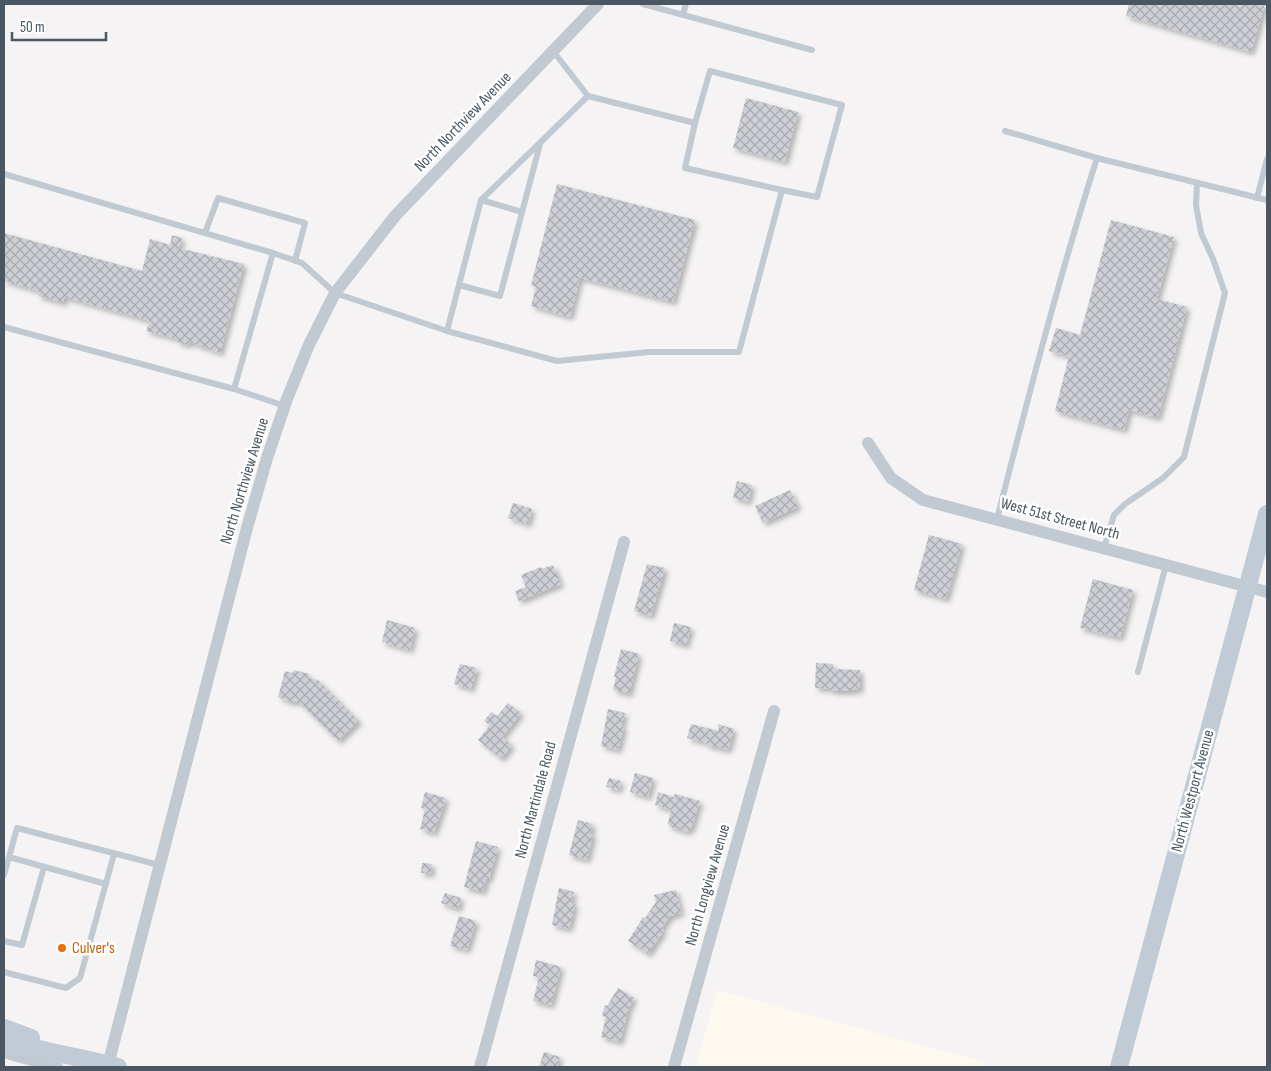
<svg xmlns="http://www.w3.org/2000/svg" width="1271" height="1071" viewBox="0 0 1271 1071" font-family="'Sofia Sans Condensed',sans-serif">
<defs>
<pattern id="building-cross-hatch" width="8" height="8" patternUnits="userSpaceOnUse" patternTransform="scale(1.25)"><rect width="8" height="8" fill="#cdcfd5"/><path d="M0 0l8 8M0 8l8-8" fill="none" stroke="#a8abb0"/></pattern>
<filter id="shadow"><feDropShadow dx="3.5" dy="3.5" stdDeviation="2.5" flood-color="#0004"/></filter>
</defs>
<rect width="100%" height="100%" fill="#f5f3f3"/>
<polygon fill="#fdf9ef" points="717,990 984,1062 983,1067 696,1067"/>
<g fill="url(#building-cross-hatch)" filter="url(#shadow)">
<polygon points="1129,4 1265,4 1251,52 1126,16"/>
<polygon points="746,98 798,112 785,162 733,148"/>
<polygon points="557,184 695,220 673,302 580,278 570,317 531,306 536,287 531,285"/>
<polygon points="1111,220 1174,237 1157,299 1187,307 1158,418 1129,410 1124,430 1055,411 1069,356 1049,351 1056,328 1080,335"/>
<polygon points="4,233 142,271 150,239 170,245 172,235 182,238 179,248 244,264 220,353 189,342 188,345 177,342 178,339 146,331 150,321 64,297 64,303 38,296 39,291 4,281"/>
<polygon points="737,481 752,485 748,502 733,498"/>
<polygon points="790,490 798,507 763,523 755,506"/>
<polygon points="513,503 532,509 528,524 508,518"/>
<polygon points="929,535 962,544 946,599 914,590"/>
<polygon points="647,564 665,568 651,616 634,611"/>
<polygon points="553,565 561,584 519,601 515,591 526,587 521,575 541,567 542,569"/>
<polygon points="1093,579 1133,590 1120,638 1080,628"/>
<polygon points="387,620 415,628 410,650 382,642"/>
<polygon points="674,623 691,627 686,645 670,641"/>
<polygon points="621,649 639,654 629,694 613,690 616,677 614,677"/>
<polygon points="816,663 833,664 833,669 860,670 860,690 853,690 853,691 831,691 831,689 815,688"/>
<polygon points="460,664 477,668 471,689 454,684"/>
<polygon points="294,670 309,674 308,678 318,680 359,721 338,741 299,702 290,702 278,697 285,671 293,673"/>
<polygon points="508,703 521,713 502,737 512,745 501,759 478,740 490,725 484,721 491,712 497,716"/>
<polygon points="608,709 625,713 621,726 624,727 618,750 601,746"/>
<polygon points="691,724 719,731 718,724 734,729 728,750 706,745 707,743 687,738"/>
<polygon points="635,773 653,778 648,797 630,792"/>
<polygon points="609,778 621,781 619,790 606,787"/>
<polygon points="425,792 446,798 434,833 420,829 425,809 421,808"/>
<polygon points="658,792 674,797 675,794 700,801 691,829 687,832 670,827 668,823 671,810 655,805"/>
<polygon points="578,820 593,824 590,834 593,835 587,860 569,855"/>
<polygon points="476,841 498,847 489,879 486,879 483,892 464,887"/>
<polygon points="422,863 432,864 431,874 421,873"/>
<polygon points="559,888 574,892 571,903 575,904 569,929 552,925"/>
<polygon points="676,890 681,913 670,916 661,929 664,930 648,954 628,941 643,917 645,918 656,902 654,895"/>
<polygon points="445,893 461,898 458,909 441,903"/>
<polygon points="459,916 476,921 467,950 450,946"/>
<polygon points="536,960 561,967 551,1005 533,1001 539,977 533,976"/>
<polygon points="618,988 634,998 629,1007 620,1042 601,1037 606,1017 602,1016 605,1005 607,1006"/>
<polygon points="544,1052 560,1057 557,1067 539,1067"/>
</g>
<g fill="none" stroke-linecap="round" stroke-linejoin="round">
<g stroke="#c1cad2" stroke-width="6">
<polyline points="643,4 812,50"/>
<polyline points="683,14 686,4"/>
<polyline points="695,123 685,168 782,190"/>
<polyline points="1005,131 1097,158 1267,200"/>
<polyline points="4,174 273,253"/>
<polyline points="1257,198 1267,159"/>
<polyline points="481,200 522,212"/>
<polyline points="205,233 218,198 305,223 295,261"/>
<polyline points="459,285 500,296 540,144"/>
<polyline points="4,327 234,389"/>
<polyline points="447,331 557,361 649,352 739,352 782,190 817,197 842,105 710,71 695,123 588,96"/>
<polyline points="285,406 234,389 273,253 302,263 335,293 447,331 481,200 588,96 553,51"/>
<path d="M997 519C1028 398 1059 277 1097 158"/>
<polyline points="1104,548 1114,515 1125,504 1163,478 1184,457 1225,293 1213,259 1201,233 1196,205 1197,183"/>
<polyline points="1138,672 1166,565"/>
<polyline points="9,857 106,884"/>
<polyline points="4,875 17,828 159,865"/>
<polyline points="4,941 22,945 44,867"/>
<polyline points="4,972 66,988 80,978 114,854"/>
</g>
<g stroke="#c1cad2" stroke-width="12">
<polyline points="868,443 891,478 923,500 1267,592"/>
<polyline points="4,1051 10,1054 57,1067"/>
<polyline points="108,1065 247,528 267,458 287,399 308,347 335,293 395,216 598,4"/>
<polyline points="480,1067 624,542"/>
<polyline points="674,1067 774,711"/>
</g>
<g stroke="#c1cbd6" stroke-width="18">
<polyline points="4,1028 31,1038"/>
<path d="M4 1041C42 1051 80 1057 118 1067"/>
<polyline points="1119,1067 1267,514"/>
</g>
</g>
<circle fill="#e8710a" stroke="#fff" stroke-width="2" cx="62" cy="948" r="5"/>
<g text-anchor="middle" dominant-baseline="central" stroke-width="5" stroke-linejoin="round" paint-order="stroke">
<g font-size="16" fill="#4a5661" stroke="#fff">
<text transform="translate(463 122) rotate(-46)">North Northview Avenue</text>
<text transform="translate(245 481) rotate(-73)">North Northview Avenue</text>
<text transform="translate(1060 519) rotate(15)">West 51st Street North</text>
<text transform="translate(1193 791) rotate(-75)">North Westport Avenue</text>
<text transform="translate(536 800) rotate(-75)">North Martindale Road</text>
<text transform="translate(708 885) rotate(-74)">North Longview Avenue</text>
</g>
<g font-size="16" fill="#c56008" stroke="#fff" text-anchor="start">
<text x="72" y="948">Culver's</text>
</g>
</g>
<rect width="1271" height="1071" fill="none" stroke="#4a5661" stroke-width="10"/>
<path d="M12 32v8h94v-8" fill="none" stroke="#4a5661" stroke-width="2.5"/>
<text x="20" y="32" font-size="15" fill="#4a5661" stroke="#ffffff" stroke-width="4" paint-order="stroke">50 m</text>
</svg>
